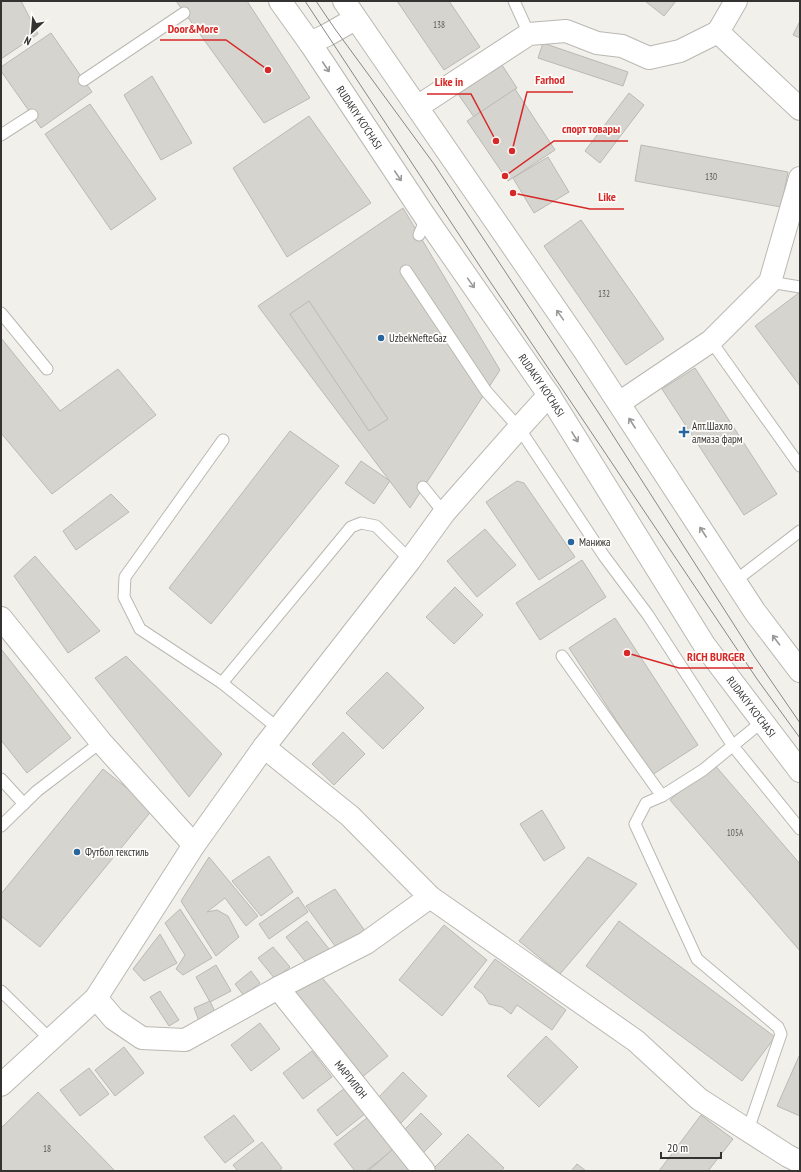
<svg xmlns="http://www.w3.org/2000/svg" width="801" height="1172" viewBox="0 0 801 1172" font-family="'PT Sans Narrow',sans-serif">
<rect width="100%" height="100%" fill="#f2f0eb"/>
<g fill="#d6d4cf" stroke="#bbb9b4">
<polygon points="1,1 21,1 38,34 1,59"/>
<polygon points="176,1 247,1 310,98 264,123"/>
<polygon points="397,1 449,1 480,47 444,70"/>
<polygon points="645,1 676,1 664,16"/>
<polygon points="800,21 800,38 793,35"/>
<polygon points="51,33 92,92 41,128 1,71 1,67"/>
<polygon points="543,43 628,72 623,86 538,58"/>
<polygon points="502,65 517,88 474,117 458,94"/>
<polygon points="152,76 192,143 161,160 124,95"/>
<polygon points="515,89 555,150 508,181 467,121"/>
<polygon points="629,93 644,105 600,163 585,151"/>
<polygon points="90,104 156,199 111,230 45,134"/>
<polygon points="309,116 371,203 287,257 233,168"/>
<polygon points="641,145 788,172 781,207 635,181"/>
<polygon points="548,157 569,192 534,213 513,178"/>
<polygon points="403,208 500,370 410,508 258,306"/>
<polygon points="581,220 664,339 626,365 544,246"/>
<polygon points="800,292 800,386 755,326"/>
<polygon points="309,301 388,419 369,431 290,314"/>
<polygon points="1,338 60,411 118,369 156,415 52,494 1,433"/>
<polygon points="695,368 777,494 744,515 662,389"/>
<polygon points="290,431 339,466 211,624 169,588"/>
<polygon points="361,461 390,481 374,504 345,483"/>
<polygon points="517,481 524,483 575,557 539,580 486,502"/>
<polygon points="111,494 129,512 76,550 63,531"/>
<polygon points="485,529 516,565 477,597 447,561"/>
<polygon points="35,556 100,631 68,653 14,576"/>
<polygon points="582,560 606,597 540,640 516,603"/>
<polygon points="455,587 483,615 454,644 426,617"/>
<polygon points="615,618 698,745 652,775 569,648"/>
<polygon points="1,649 71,738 27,773 1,740"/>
<polygon points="126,656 222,754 189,797 95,678"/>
<polygon points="387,672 424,708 383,749 346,713"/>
<polygon points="343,732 365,754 334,785 312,764"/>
<polygon points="713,763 800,864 800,951 670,800"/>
<polygon points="103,769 153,809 40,947 1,916 1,894"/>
<polygon points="542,810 565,848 544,861 520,824"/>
<polygon points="269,856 293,892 261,916 232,881"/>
<polygon points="209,857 258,916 246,926 225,898 207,912 217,910 228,916 239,937 216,956 181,901"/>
<polygon points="588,857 637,884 560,974 519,941"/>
<polygon points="335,889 365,931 338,950 306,906"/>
<polygon points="298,897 308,912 269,939 259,924"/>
<polygon points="180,909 212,958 183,975 176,969 185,955 165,923"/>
<polygon points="307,921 329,949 308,965 286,937"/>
<polygon points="619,921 775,1037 742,1081 586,966"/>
<polygon points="444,925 487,960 442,1016 399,980"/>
<polygon points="160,934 177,963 144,981 133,969"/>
<polygon points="273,947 290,967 275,979 258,958"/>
<polygon points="495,959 566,1010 552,1030 517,1005 511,1014 502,1007 489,1004 483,994 474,987"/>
<polygon points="216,965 231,991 210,1002 196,977"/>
<polygon points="251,971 260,983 244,996 235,984"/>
<polygon points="319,974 388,1056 361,1078 290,988"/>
<polygon points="160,991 179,1020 169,1026 150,997"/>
<polygon points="210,1001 216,1014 199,1021 194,1008"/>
<polygon points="260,1023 280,1049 251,1071 231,1045"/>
<polygon points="546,1036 578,1067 539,1107 507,1076"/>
<polygon points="124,1047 144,1073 115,1096 95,1070"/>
<polygon points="312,1051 332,1077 303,1099 283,1073"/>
<polygon points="800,1054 800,1116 777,1106"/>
<polygon points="89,1068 109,1094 80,1116 60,1090"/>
<polygon points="403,1072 427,1096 401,1123 377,1099"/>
<polygon points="346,1087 366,1113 337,1136 317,1110"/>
<polygon points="38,1092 115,1171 3,1171 1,1169 1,1128"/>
<polygon points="421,1113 442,1134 423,1153 402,1132"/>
<polygon points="234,1115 254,1141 225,1163 204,1137"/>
<polygon points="701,1115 733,1139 708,1171 659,1171"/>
<polygon points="368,1117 393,1150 366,1171 355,1171 334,1144"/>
<polygon points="468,1134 504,1168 501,1171 431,1171"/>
<polygon points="262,1142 282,1168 279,1171 238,1171 233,1165"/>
<polygon points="393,1149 411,1171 368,1171"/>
<polygon points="577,1164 586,1171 571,1171"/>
</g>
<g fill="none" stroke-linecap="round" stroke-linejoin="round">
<g stroke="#bab8b3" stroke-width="13">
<g id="service">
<polyline points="514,1 529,34"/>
<polyline points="84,80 184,13"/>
<polyline points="1,135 32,115"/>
<polyline points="419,235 426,218"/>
<polyline points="406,271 486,391 519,428 604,556 648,615 733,746 800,829"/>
<polyline points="770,282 800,287"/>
<polyline points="1,313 47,369"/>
<polyline points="711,341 800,466"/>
<polyline points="223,440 125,577 124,597 140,629 222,683 279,729"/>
<polyline points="423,487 444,513"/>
<polyline points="735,581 800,531"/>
<polyline points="562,656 662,796"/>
<polyline points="222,683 351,527 361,523 376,526 410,560"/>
<polyline points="1,779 24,804"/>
<polyline points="1,826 37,791 101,742"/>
<polyline points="1,991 50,1039"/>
<polyline points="748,1130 781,1034 778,1027 697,959 635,824 646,803 662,796 703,770 763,721"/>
</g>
</g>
<g stroke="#bab8b3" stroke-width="24">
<g id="minor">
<polyline points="718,32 736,1"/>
<polyline points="417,107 529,34 566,31 597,43 622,46 649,58 680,51 718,32 800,109"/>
<polyline points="619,403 711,341 770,282 800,178"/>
<polyline points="1,618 101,742 194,845"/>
<polyline points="264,747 350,816 430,897 636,1041 699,1099 788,1156 800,1162"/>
<path id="s1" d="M278 988 424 1171"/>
<polyline points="96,998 114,1019 142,1038 185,1040 278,988 366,943 430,897"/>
<polyline points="1,1085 96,998 194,845 264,747 410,560 444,513 519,428 549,395"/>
</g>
</g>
<g stroke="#bab8b3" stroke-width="24">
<g id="primary">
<path id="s2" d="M280 1 310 43 426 218 549 395 705 646 800 771"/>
<polyline points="344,1 584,350 755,612 800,671"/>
<polyline points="310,43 327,35 355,19"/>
</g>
</g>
<use href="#service" stroke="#fff" stroke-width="11"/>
<use href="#minor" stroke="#fff" stroke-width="22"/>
<use href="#primary" stroke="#fff" stroke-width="22"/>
<g stroke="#8a8885" stroke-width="1">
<polyline points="305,1 489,280 757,679 800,738"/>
<polyline points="316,1 335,29 434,164 600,415 754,656 800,723"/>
</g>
</g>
<defs><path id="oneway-shaft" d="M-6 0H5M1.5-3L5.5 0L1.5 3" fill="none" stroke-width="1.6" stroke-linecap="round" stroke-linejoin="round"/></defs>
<g stroke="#9a9998">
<use href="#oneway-shaft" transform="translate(326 67) rotate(56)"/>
<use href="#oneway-shaft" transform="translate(398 176) rotate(56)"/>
<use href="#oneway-shaft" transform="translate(471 283) rotate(55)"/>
<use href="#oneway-shaft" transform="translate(560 315) rotate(-125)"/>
<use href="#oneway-shaft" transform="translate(632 423) rotate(-123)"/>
<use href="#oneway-shaft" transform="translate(575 437) rotate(58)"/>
<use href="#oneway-shaft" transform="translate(703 532) rotate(-123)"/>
<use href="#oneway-shaft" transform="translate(776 640) rotate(-127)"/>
</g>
<g fill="#29669d" stroke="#fffdfa" stroke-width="1.5">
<circle cx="381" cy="338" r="4"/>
<path d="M682 426h4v4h4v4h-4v4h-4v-4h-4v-4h4z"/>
<circle cx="571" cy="542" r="4"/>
<circle cx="77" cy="852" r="4"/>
</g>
<g text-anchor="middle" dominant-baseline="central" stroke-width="3.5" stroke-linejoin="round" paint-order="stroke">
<g font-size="9" fill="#5c5b59">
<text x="439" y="24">138</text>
<text x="711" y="176">130</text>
<text x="604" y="293">132</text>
<text x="735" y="832">105А</text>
<text x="47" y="1148">18</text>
</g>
<g font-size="11" fill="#343332" stroke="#fffdfa">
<text stroke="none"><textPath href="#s2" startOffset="141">RUDAKIY KO'CHASI</textPath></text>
<text stroke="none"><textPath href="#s2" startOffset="465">RUDAKIY KO'CHASI</textPath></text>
<text stroke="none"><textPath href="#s2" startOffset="849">RUDAKIY KO'CHASI</textPath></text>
<text stroke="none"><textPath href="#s1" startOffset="117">МАРГИЛОН</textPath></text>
</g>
<g font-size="11" fill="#343332" stroke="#fffdfa" text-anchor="start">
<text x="389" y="338">UzbekNefteGaz</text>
<text x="692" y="426">Апт.Шахло<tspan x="692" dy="13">алмаза фарм</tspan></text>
<text x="579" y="542">Манижа</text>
<text x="85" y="852">Футбол текстиль</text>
</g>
</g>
<path fill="none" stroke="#d62828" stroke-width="1.5" d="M268 70L226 40H160M512 151L527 92H573M496 141L471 94H427M505 176L554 141H628M513 193L590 209H624M627 653L679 668H753"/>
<g fill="#d62828" stroke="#fffdfa" stroke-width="1.5">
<circle cx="268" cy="70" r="4"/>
<circle cx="512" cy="151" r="4"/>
<circle cx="496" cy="141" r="4"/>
<circle cx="505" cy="176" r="4"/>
<circle cx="513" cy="193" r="4"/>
<circle cx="627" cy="653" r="4"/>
</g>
<g font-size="12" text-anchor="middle" font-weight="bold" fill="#d62828" stroke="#fffdfa" stroke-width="3.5" stroke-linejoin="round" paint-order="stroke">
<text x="193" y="33">Door&amp;More</text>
<text x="550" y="84">Farhod</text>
<text x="449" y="86">Like in</text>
<text x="591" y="133">спорт товары</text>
<text x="607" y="201">Like</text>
<text x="716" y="661">RICH BURGER</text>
</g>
<rect width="801" height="1172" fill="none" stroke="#343332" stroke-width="4"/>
<g transform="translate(32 32) rotate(206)" stroke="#fffdfa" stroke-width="3" paint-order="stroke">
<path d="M0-3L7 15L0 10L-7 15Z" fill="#343332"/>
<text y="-6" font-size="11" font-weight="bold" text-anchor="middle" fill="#343332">N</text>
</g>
<path d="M661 1152v6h60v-6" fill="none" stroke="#343332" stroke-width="2"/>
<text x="667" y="1152" font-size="12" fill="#343332" stroke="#fffdfa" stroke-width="3" paint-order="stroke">20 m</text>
</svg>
